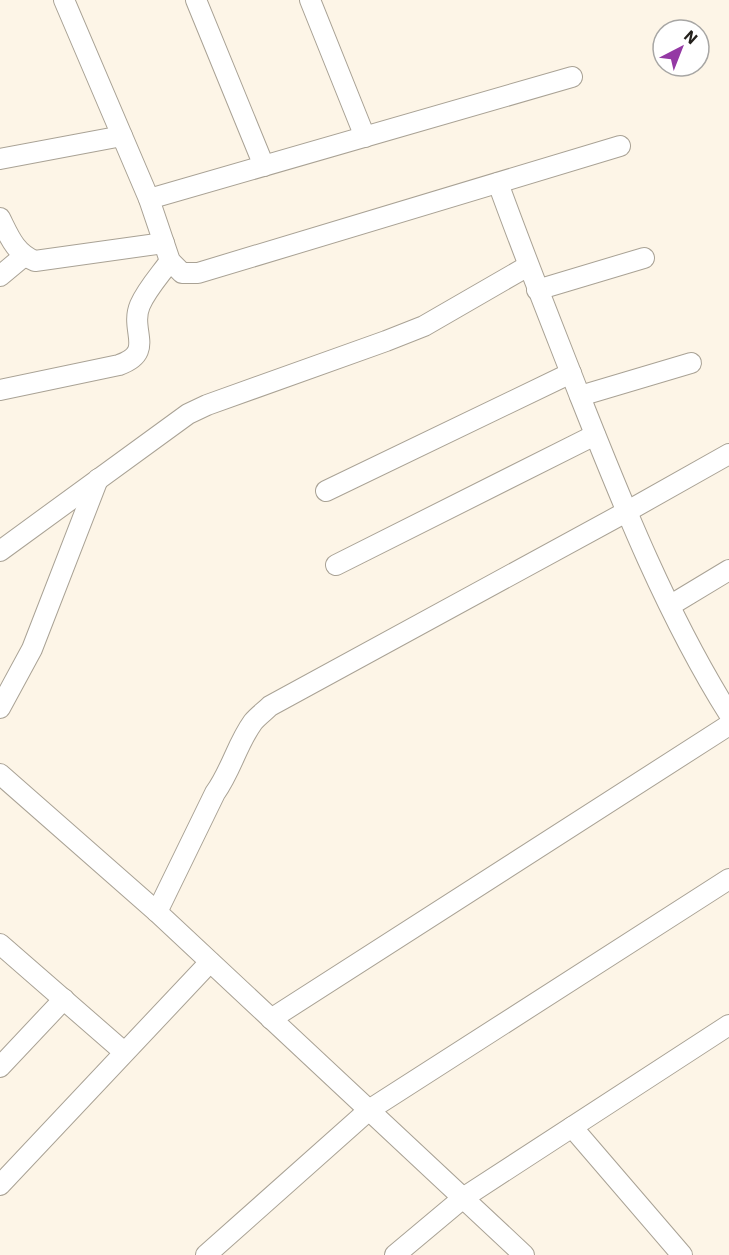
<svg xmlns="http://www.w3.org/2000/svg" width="729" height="1255" viewBox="0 0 729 1255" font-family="'IBM Plex Sans',sans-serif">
<rect width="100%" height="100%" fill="#fdf5e7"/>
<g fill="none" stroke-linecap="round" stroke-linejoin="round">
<g stroke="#a9a295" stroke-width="22">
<g id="street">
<polyline points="64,0 149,199 170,261 182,273 198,273 620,146"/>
<polyline points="196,0 264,166"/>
<polyline points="310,0 365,137"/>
<polyline points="0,159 122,136"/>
<path d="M498 183C524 255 553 327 581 399 623 505 668 617 729 714"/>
<polyline points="149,199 572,77"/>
<path d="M0 218C9 236 15 253 35 261L164 243"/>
<polyline points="0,276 24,256"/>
<polyline points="537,290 644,258"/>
<path d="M0 390 119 365C156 352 129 331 140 305 147 289 160 275 170 261"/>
<polyline points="580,396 691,363"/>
<polyline points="326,491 571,373"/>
<polyline points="0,551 188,414 207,405 386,341 424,326 528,266"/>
<polyline points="336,565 595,435"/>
<polyline points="671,605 729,570"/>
<polyline points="0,708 32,649 98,479"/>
<polyline points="0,774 157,912 524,1255"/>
<path d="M157 912 215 793C231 771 237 744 253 722 258 716 265 711 270 706L626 512 729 454"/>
<polyline points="0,944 124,1052"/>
<polyline points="271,1019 729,725"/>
<polyline points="0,1067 64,999"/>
<polyline points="572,1127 682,1255"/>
<polyline points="0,1185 210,962"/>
<polyline points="206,1255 369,1110 729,879"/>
<polyline points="395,1255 463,1198 729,1025"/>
</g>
</g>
<use href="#street" stroke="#fff" stroke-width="20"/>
</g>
<g transform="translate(681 48) rotate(42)"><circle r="28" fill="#ffffff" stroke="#a7a6a4" stroke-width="1.5"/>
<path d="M0-4.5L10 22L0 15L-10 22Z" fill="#9439a4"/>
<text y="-9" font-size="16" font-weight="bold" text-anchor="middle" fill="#24211c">N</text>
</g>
</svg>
